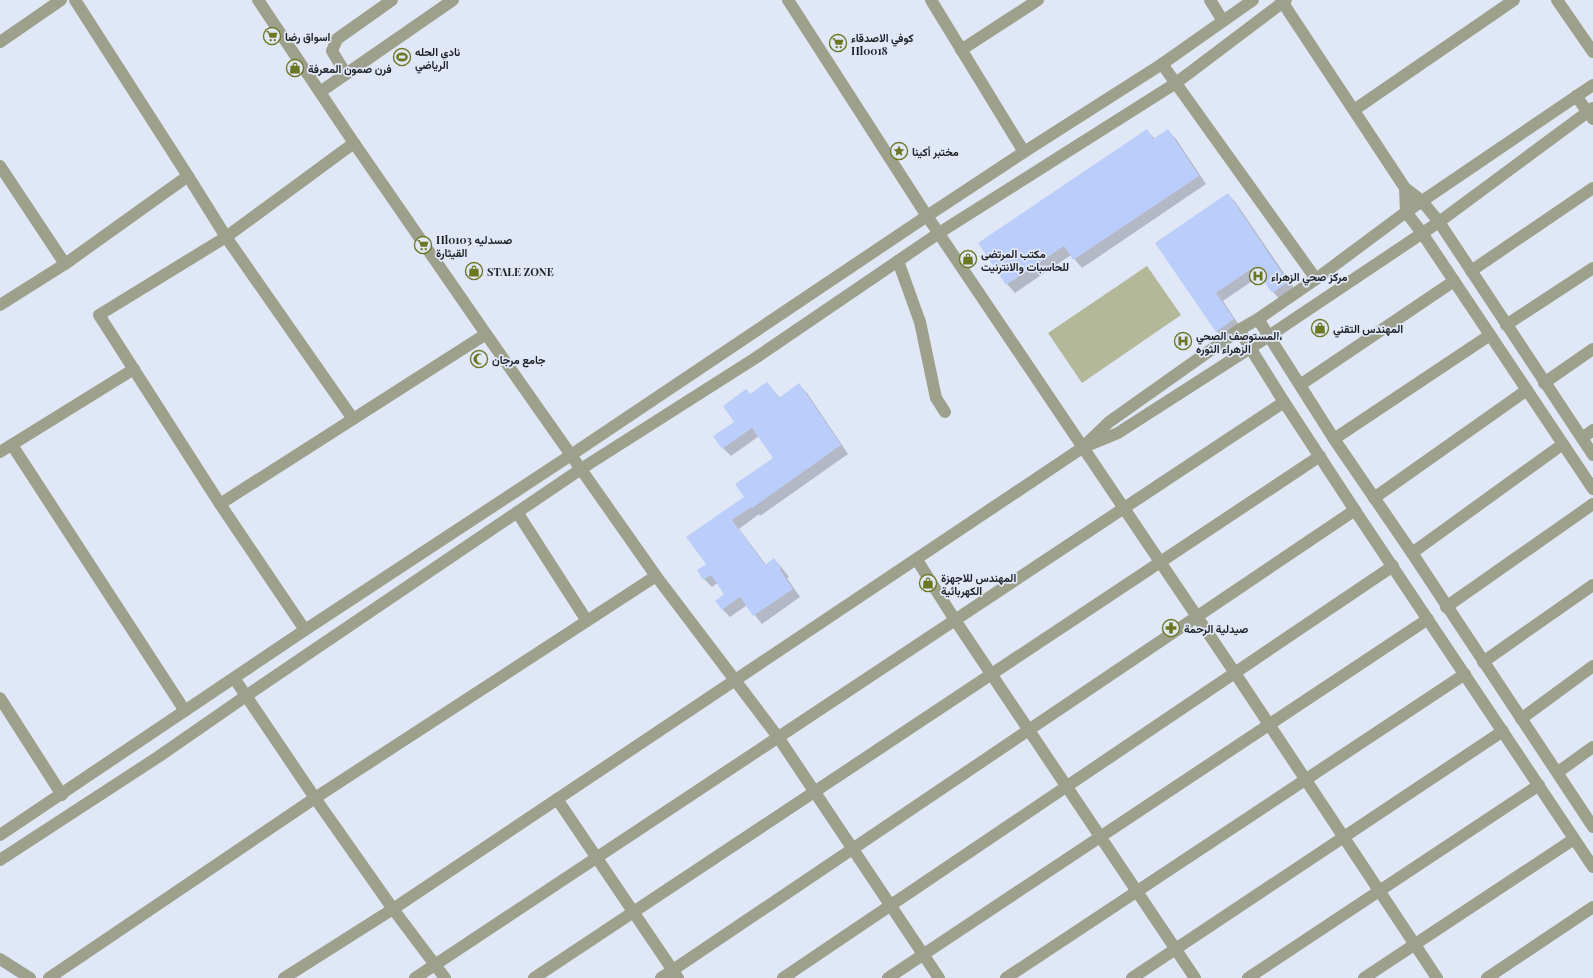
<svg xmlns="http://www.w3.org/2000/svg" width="1593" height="978" viewBox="0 0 1593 978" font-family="'Playfair Display',Vazirmatn,serif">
<rect width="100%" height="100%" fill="#e0e7f6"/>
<polygon fill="#b3b998" points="1147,266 1181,315 1082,383 1048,333"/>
<g fill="#0003">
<polygon points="1147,131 1155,139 1168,131 1176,139 1206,184 1082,268 1071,255 1015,293 1007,284"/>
<polygon points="1228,194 1236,203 1296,291 1281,301 1273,292 1261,275 1223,301 1241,328 1225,339 1216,331 1156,244"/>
<polygon points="767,383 780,398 799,385 807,393 848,454 760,516 759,514 739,529 766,565 774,559 782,568 789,577 787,578 800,597 762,624 747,605 730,617 722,609 726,595 718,583 712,587 704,579 707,564 688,537 745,497 774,458 759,436 731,456 723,448 750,395"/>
</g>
<g fill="#bbcefb">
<polygon points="1147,129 1153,139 1168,129 1199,176 1073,260 1064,246 1006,285 978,243"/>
<polygon points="1228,193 1288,282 1272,293 1254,267 1216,293 1234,319 1216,332 1155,243"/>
<polygon points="767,382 779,398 799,383 841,445 752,508 751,507 732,520 765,565 774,558 781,569 780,570 793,589 753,616 740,597 722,610 715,601 724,594 711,575 703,580 697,570 706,564 686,537 744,497 735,484 773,458 752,428 722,449 713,436 734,422 723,406 746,389 750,394"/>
</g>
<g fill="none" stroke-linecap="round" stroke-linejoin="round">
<g stroke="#9da18c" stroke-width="12">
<polyline points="75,0 188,176 226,237 353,419"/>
<polyline points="258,0 354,143 486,334 656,576 778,737 939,978"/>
<polyline points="788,0 927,216 1235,673 1437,978"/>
<polyline points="931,0 1024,152"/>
<polyline points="1210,0 1223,21"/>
<polyline points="1281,0 1405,188 1422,201 1439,222 1593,455"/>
<polyline points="1557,0 1593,52"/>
<polyline points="0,42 61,0"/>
<polyline points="961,50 1038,0"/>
<polyline points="1162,64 1316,279"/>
<polyline points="346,74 332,51 337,39 392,0"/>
<polyline points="320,92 453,0"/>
<polyline points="1576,96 1593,119"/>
<polyline points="1354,110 1514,0"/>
<polyline points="0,166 65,264"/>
<polyline points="1405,188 1406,212 1422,233 1593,489"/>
<polyline points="898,261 920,322 936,398 945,412"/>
<polyline points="1471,271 1593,188"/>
<polyline points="0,305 65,264 188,176"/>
<polyline points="1258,319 1334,439 1412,553 1593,827"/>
<polyline points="1506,325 1593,268"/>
<polyline points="1239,330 1284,402 1358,515 1593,867"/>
<polyline points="1544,383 1593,349"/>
<polyline points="1300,385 1454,281"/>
<polyline points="1582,438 1593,430"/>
<polyline points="1334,439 1490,335"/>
<polyline points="12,445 185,711"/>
<polyline points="1089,445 1118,433 1269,336 1439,222 1593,108"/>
<polyline points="0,452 134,369"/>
<polyline points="1374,498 1527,390"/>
<polyline points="220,504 486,334"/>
<polyline points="517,512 587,621"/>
<polyline points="1412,553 1563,444"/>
<polyline points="917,560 955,620 1195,978"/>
<polyline points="1446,607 1593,504"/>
<polyline points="305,630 220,504 99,315 226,237 354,143"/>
<polyline points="1483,662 1593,585"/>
<polyline points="234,678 315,798 393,909 445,978"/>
<polyline points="0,698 62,795"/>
<polyline points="1521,719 1593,666"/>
<polyline points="1558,772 1593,747"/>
<polyline points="557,799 678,978"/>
<polyline points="0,835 305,630 571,455 927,216 1024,152 1162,64 1253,0"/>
<polyline points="0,860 158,757 246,696 581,469 757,357 939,233 1176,83 1286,0"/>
<polyline points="0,959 30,978"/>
<polyline points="49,978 315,798 656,576"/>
<polyline points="284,978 393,909 1082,448 1109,422 1239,330 1258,319 1316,279 1406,212 1593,85"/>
<polyline points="415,978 1284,402"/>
<polyline points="534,978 1320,456"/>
<polyline points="661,978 1355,510"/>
<polyline points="783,978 1393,566"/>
<polyline points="888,978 1428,619"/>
<polyline points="1006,978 1465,674"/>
<polyline points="1132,978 1503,731"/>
<polyline points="1248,978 1539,785"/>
<polyline points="1364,978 1574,839"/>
<polyline points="1487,978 1593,907"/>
</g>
</g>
<defs>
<g id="supermarket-ring" transform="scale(0.9)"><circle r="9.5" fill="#e0e7f6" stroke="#6c7722" stroke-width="1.5"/><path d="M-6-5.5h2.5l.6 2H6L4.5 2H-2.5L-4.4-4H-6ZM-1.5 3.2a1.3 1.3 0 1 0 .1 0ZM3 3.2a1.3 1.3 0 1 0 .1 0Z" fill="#6c7722"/></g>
<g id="stadium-ring" transform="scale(0.9)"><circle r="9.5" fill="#e0e7f6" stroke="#6c7722" stroke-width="1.5"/><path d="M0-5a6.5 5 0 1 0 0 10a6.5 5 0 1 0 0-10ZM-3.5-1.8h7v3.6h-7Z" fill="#6c7722"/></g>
<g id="shop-ring" transform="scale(0.9)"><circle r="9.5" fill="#e0e7f6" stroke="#6c7722" stroke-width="1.5"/><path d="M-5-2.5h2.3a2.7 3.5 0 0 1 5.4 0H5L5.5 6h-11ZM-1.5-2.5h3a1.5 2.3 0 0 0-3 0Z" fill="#6c7722"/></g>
<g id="sight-ring" transform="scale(0.9)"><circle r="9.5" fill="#e0e7f6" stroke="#6c7722" stroke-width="1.5"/><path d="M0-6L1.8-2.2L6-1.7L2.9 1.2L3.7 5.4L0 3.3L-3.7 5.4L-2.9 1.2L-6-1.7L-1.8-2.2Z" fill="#6c7722"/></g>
<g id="hospital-ring" transform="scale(0.9)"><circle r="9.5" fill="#e0e7f6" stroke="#6c7722" stroke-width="1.5"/><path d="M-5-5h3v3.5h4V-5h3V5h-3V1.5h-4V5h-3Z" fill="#6c7722"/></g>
<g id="mosque-ring" transform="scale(0.9)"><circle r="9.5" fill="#e0e7f6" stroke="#6c7722" stroke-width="1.5"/><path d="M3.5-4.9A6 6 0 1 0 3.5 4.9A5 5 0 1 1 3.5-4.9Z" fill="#6c7722"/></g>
<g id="pharmacy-ring" transform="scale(0.9)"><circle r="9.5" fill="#e0e7f6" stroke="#6c7722" stroke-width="1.5"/><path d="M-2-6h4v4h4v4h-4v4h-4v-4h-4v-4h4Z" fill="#6c7722"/></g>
</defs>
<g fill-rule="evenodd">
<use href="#supermarket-ring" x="272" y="36"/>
<use href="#supermarket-ring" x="838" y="43"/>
<use href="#stadium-ring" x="402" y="57"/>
<use href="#shop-ring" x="295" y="68"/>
<use href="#sight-ring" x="899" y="151"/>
<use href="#supermarket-ring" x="423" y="245"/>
<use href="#shop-ring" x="968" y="259"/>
<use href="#shop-ring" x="474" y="271"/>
<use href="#hospital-ring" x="1258" y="276"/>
<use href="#shop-ring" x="1320" y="328"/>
<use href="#hospital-ring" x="1183" y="341"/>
<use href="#mosque-ring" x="479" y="359"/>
<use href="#shop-ring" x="928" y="583"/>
<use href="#pharmacy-ring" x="1171" y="628"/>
</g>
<g text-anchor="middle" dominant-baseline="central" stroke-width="3.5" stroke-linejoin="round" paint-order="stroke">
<g font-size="11" font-weight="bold" fill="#1d2025" stroke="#e0e7f6" text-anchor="start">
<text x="285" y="36">اسواق رضا</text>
<text x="851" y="37">كوفي الاصدقاء<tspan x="851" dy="13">Hl0018</tspan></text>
<text x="415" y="51">نادي الحله<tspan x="415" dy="13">الرياضي</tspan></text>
<text x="308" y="68">فرن صمون المعرفة</text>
<text x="912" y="151">مختبر أكينا</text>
<text x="436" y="239">Hl0103 صسدليه<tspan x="436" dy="13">القيثارة</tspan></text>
<text x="981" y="253">مكتب المرتضى<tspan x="981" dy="13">للحاسبات والانترنيت</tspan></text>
<text x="487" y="271">STALE ZONE</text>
<text x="1271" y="276">مركز صحي الزهراء</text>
<text x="1333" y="328">المهندس التقني</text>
<text x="1196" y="335">المستوصف الصحي،<tspan x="1196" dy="13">الزهراء الثوره</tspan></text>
<text x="492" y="359">جامع مرجان</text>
<text x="941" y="577">المهندس للاجهزة<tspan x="941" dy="13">الكهربائية</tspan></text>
<text x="1184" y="628">صيدلية الرحمة</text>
</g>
</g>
</svg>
